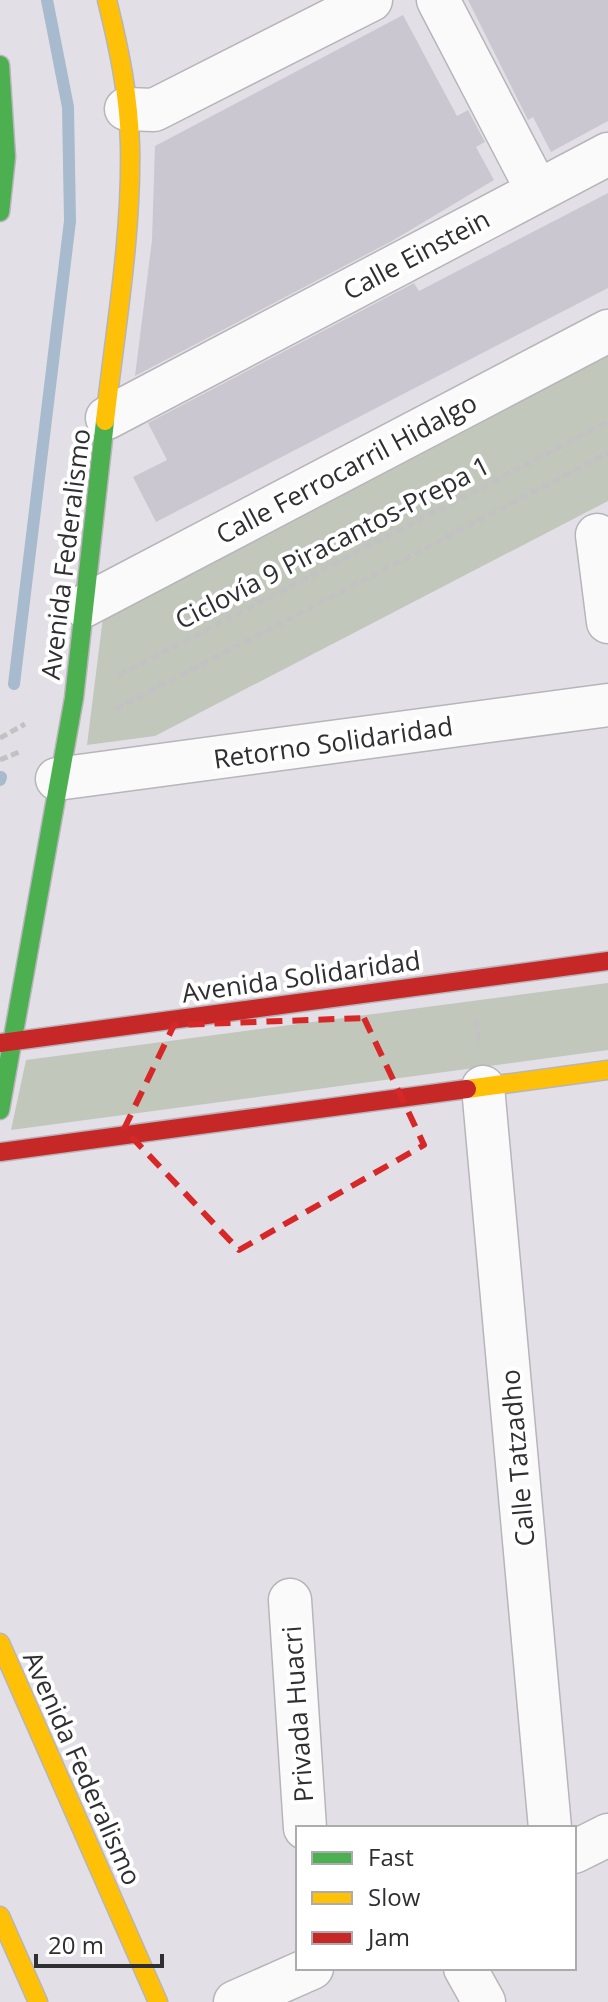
<svg xmlns="http://www.w3.org/2000/svg" width="608" height="2002" viewBox="0 0 608 2002" font-family="'Open Sans',sans-serif">
<rect width="100%" height="100%" fill="#e2e0e6"/>
<g fill="#c2c7bb">
<polygon points="608,354 608,501 155,736 87,745 103,617"/>
<polygon points="608,983 608,1050 11,1130 26,1060"/>
</g>
<g fill="none" stroke-linecap="round" stroke-linejoin="round">
<g stroke="#a8bace" stroke-width="12">
<polyline points="14,684 70,221 68,107 47,0"/>
<polyline points="0,780 1,777"/>
</g>
</g>
<g fill="#cac7d0">
<polygon points="468,0 608,0 608,121 551,152 533,117 528,120"/>
<polygon points="403,15 457,116 468,110 485,142 476,147 494,180 392,241 135,376 152,240 155,146"/>
<polygon points="608,193 608,288 156,522 133,477 167,460 148,423 414,283 419,291"/>
</g>
<g fill="none" stroke-linecap="round" stroke-linejoin="round">
<g stroke="#b7b5b9" stroke-width="45">
<g id="street">
<polyline points="438,0 537,190"/>
<polyline points="126,109 154,110 371,0"/>
<polyline points="107,418 608,154"/>
<polyline points="597,535 608,622"/>
<polyline points="84,606 608,331"/>
<polyline points="57,779 608,705"/>
<polyline points="483,1087 550,1828"/>
<polyline points="290,1600 305,1828"/>
<polyline points="574,1852 608,1835"/>
<polyline points="465,1968 484,2002"/>
<polyline points="235,2002 312,1968"/>
</g>
</g>
<g stroke="#b7b5b9" stroke-width="21">
<g id="fast">
<polyline points="0,65 6,157 0,212"/>
<polyline points="0,1110 74,698 105,421"/>
</g>
</g>
<g stroke="#b7b5b9" stroke-width="21">
<g id="slow">
<path d="M105 421C115 331 132 237 130 145 129 96 119 48 107 0"/>
<polyline points="467,1089 608,1070"/>
<polyline points="0,1643 158,2002"/>
<polyline points="0,1916 38,2002"/>
</g>
</g>
<g stroke="#b7b5b9" stroke-width="21">
<g id="jam">
<polyline points="0,1043 608,961"/>
<polyline points="0,1152 467,1089"/>
</g>
</g>
<g stroke="#c2c1c4" stroke-width="5" stroke-dasharray="8 4" stroke-linecap="butt">
<polyline points="119,675 608,422"/>
<polyline points="116,709 608,453"/>
<polyline points="0,738 25,724"/>
<polyline points="0,760 19,752"/>
<polyline points="476,1020 479,1046"/>
</g>
<use href="#street" stroke="#fbfafb" stroke-width="42"/>
<use href="#fast" stroke="#4caf50" stroke-width="18"/>
<use href="#slow" stroke="#ffc107" stroke-width="18"/>
<use href="#jam" stroke="#c62828" stroke-width="18"/>
</g>
<path fill="none" stroke="#d62828" stroke-width="6" stroke-dasharray="16 10" stroke-linejoin="round" d="M364 1018 424 1145 239 1250 124 1129 174 1025Z"/>
<g text-anchor="middle" dominant-baseline="central" stroke-width="8" stroke-linejoin="round" paint-order="stroke">
<g font-size="26" fill="#2f2e32" stroke="#fff">
<text transform="translate(416 254) rotate(-28)">Calle Einstein</text>
<text transform="translate(346 468) rotate(-28)">Calle Ferrocarril Hidalgo</text>
<text transform="translate(332 542) rotate(-27)">Ciclovía 9 Piracantos-Prepa 1</text>
<text transform="translate(65 554) rotate(-83)">Avenida Federalismo</text>
<text transform="translate(333 742) rotate(-8)">Retorno Solidaridad</text>
<text transform="translate(301 976) rotate(-8)">Avenida Solidaridad</text>
<text transform="translate(517 1458) rotate(-95)">Calle Tatzadho</text>
<text transform="translate(297 1714) rotate(-94)">Privada Huacri</text>
<text transform="translate(83 1768) rotate(66)">Avenida Federalismo</text>
</g>
</g>
<rect x="296" y="1826" width="280" height="144" fill="#ffffff" stroke="#acabad" stroke-width="2"/>
<rect x="312" y="1852" width="40" height="12" fill="#4caf50" stroke="#acabad" stroke-width="2"/>
<text x="368" y="1866" font-size="24" fill="#2f2e32">Fast</text>
<rect x="312" y="1892" width="40" height="12" fill="#ffc107" stroke="#acabad" stroke-width="2"/>
<text x="368" y="1906" font-size="24" fill="#2f2e32">Slow</text>
<rect x="312" y="1932" width="40" height="12" fill="#c62828" stroke="#acabad" stroke-width="2"/>
<text x="368" y="1946" font-size="24" fill="#2f2e32">Jam</text>
<path d="M36 1954v12h126v-12" fill="none" stroke="#2f2e32" stroke-width="4"/>
<text x="48" y="1954" font-size="24" fill="#2f2e32" stroke="#ffffff" stroke-width="6" paint-order="stroke">20 m</text>
</svg>
